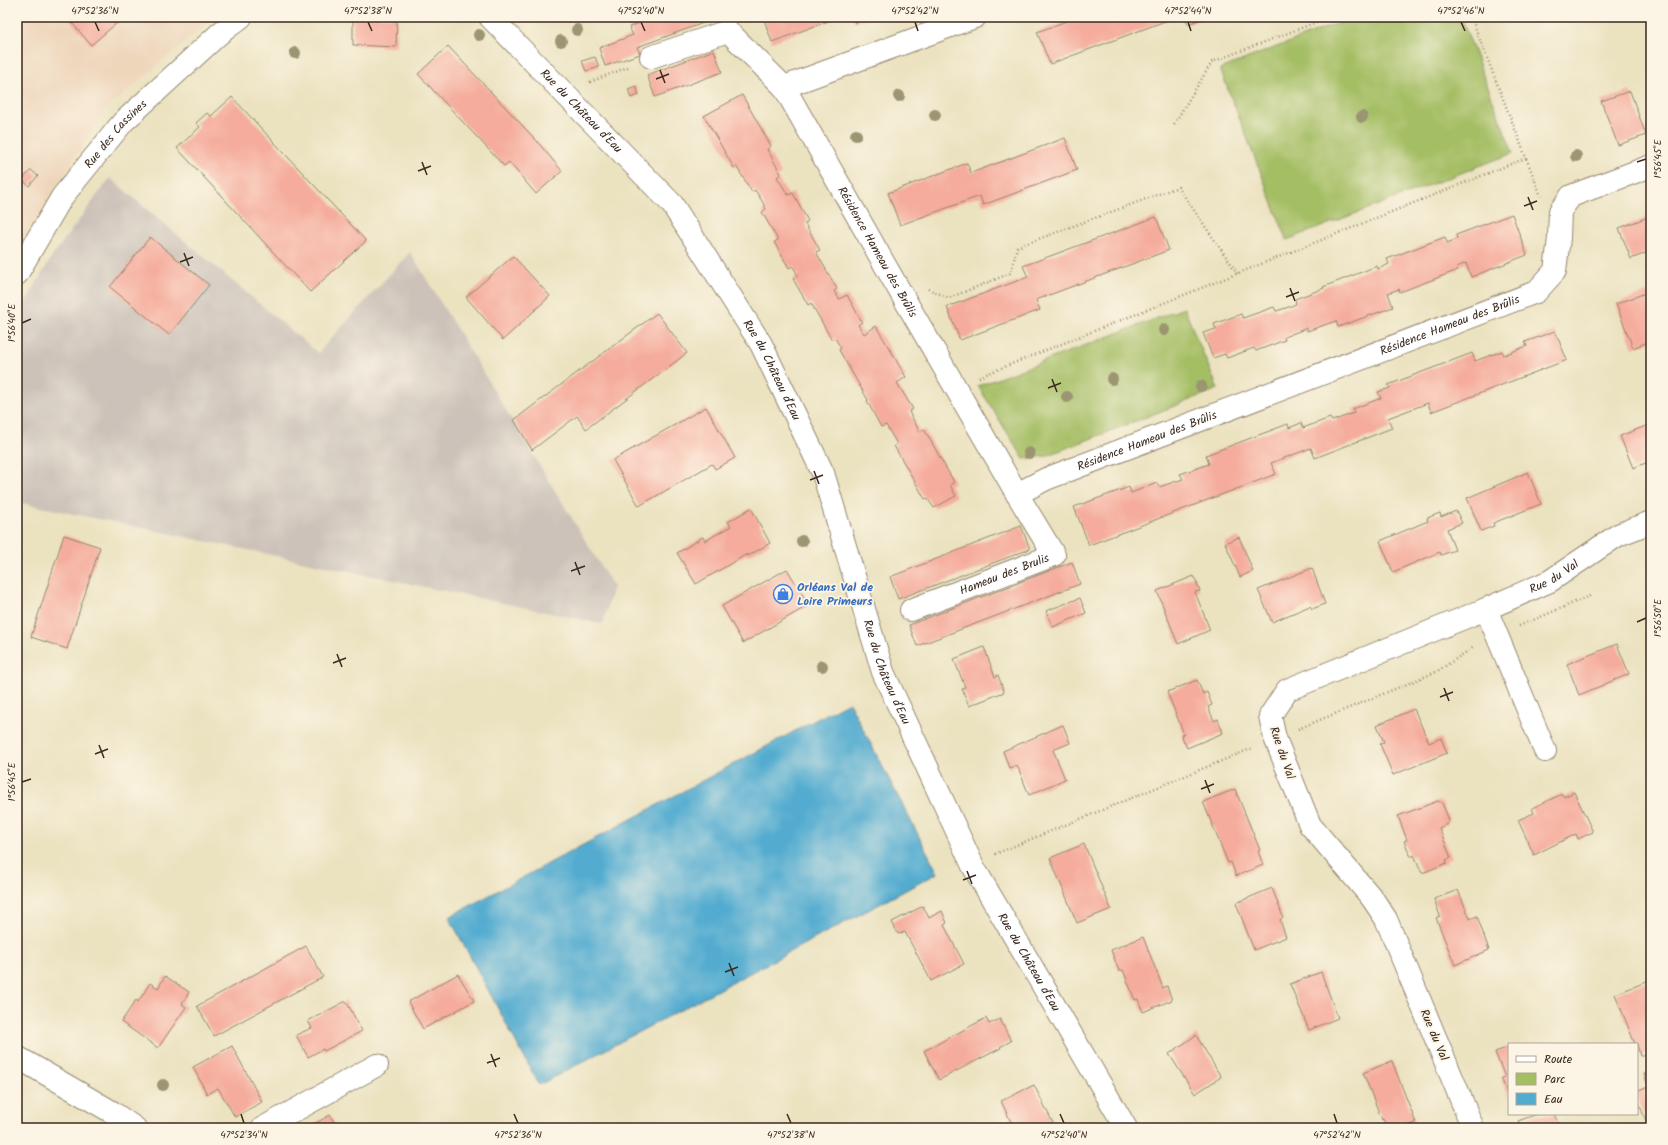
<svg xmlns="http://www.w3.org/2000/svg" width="1668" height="1145" viewBox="0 0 1668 1145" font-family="Kalam,sans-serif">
<rect width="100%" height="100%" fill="#fcf5e5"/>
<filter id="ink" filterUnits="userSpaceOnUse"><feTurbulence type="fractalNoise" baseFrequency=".025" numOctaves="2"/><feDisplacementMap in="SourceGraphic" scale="8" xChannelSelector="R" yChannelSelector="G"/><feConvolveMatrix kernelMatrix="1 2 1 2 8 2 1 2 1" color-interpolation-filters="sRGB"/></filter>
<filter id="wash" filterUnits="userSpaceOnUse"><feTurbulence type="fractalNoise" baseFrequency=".012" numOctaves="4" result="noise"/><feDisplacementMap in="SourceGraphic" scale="16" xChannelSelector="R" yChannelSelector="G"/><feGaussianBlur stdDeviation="0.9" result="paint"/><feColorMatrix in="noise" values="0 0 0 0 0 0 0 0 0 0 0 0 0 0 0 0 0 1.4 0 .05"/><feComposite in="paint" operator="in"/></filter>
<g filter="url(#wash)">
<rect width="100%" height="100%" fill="#ebe2c0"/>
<polygon fill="#eed6bb" points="17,17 214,17 104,111 17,251"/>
<polygon fill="#ccc2b9" points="110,178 318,353 410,252 613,586 603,624 17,502 17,316 53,255"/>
<g fill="#a4be64" stroke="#707441">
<polygon points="1354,17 1461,17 1513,153 1287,240 1220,69"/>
<polygon points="1184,308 1218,389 1046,456 1024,459 978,386"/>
</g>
<polygon fill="#52acd0" stroke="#466b77" points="849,702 938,873 539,1085 449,917"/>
<g id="blocks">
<g fill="#f5ac9c">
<polygon points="67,17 124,17 91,45"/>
<polygon points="353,17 397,17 396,47 353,45"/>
<polygon points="656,17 720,17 637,47 640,54 605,66 599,48 633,35 629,27"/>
<polygon points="763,17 839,17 772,42"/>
<polygon points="852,17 871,17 855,23"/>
<polygon points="1077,17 1176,17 1050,64 1037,32"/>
<polygon points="1185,17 1206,17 1188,24"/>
<polygon points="448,46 535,139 562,171 536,194 509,162 504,166 418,74"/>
<polygon points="714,50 722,72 655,97 647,75"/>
<polygon points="595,57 599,67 586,71 582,61"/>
<polygon points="636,86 639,95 631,98 628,89"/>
<polygon points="1630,91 1646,135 1618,145 1601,101"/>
<polygon points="742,95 771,146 767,149 781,174 777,177 788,195 793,193 808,221 805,224 820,250 816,252 837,289 834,291 839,299 847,295 862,322 858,325 864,334 876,326 906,377 897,383 913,409 909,412 920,432 924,429 954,482 950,485 956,496 934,508 927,498 925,499 894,446 897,444 886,425 881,427 867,401 868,400 839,350 841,348 835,338 832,340 811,303 808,305 793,279 798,276 793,266 789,268 774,242 778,240 762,212 766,209 762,201 755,190 752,192 736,166 734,168 704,116"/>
<polygon points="232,97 366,241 310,292 177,148 200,127 196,123 207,113 211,116"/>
<polygon points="1065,138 1077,170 983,205 980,196 900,225 888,193 967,163 971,173"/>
<polygon points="31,170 38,176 29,186 22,180"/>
<polygon points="1512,214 1527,255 1471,277 1466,263 1457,267 1458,270 1400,292 1399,289 1388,293 1393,307 1338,327 1336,321 1307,331 1307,328 1284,337 1285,340 1256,351 1254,348 1227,358 1225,354 1213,358 1203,333 1216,329 1214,324 1241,314 1243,318 1274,307 1276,311 1286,308 1296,304 1295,299 1324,288 1323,287 1377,266 1378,269 1389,264 1387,259 1445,237 1447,243 1457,239 1456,235"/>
<polygon points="1651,216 1651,251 1631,259 1619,228"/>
<polygon points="1156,217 1169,250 1036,300 1040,310 960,340 947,307 1028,277 1023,266"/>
<polygon points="150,237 209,285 169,335 110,287"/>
<polygon points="513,256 550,296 503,340 466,297"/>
<polygon points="1651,291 1651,341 1633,348 1616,304"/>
<polygon points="657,313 687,353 586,429 577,416 532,450 514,420"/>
<polygon points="1555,331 1567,360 1431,412 1428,403 1388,418 1392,428 1315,458 1311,448 1271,463 1276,474 1089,545 1074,507 1129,487 1131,493 1157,483 1159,487 1183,479 1180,474 1209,464 1206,455 1288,424 1289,428 1301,423 1303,428 1330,418 1332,421 1354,413 1353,409 1381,398 1378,392 1390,388 1388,385 1472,353 1475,361 1502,351 1504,355 1527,346 1525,342"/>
<polygon points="706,407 735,458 715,469 712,464 639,506 613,460"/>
<polygon points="1651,424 1651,461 1633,468 1620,436"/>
<polygon points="1528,472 1541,504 1493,523 1494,526 1481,531 1467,498"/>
<polygon points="751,508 770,543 748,556 747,554 696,584 677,553 703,537 705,541 731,526 728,522"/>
<polygon points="1456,511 1462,523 1447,529 1455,550 1441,555 1440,552 1393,572 1380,541 1428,521 1427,518 1440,513 1441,517"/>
<polygon points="1021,526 1030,549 898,599 890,577"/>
<polygon points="64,535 100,547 67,649 31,637"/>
<polygon points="1239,537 1253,571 1240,577 1225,543"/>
<polygon points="1072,562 1080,584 917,646 909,625"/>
<polygon points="1312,568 1325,604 1312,609 1310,606 1272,622 1258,590"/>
<polygon points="787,569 809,605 743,643 722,606"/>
<polygon points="1194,576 1200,591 1195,592 1210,630 1178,644 1157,591"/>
<polygon points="1080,598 1086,613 1053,627 1046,611"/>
<polygon points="1617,644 1629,674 1579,695 1567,664"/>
<polygon points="984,647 995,677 998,675 1004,692 969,706 962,689 965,687 954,659"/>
<polygon points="1197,680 1203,694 1207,692 1212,705 1208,707 1214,721 1218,719 1223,733 1187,748 1181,735 1184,734 1167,692"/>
<polygon points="1414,709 1429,743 1441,738 1447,753 1393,775 1380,744 1384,742 1377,725"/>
<polygon points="1063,725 1070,743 1053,750 1065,779 1029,795 1017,765 1009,768 1003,751"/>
<polygon points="1235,789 1260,850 1258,851 1263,865 1236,876 1231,862 1228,863 1203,802"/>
<polygon points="1574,792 1593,832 1578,839 1576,834 1534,855 1518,820 1534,813 1532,808 1562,794 1564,797"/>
<polygon points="1438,801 1442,803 1449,820 1447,824 1439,828 1451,858 1446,860 1447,863 1422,873 1414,855 1411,857 1404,841 1407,840 1398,816"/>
<polygon points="1084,844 1111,909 1077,923 1050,858"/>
<polygon points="1272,888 1283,917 1280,920 1286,937 1254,950 1236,903"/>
<polygon points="1458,890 1470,919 1477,916 1489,950 1455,965 1436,918 1440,916 1434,899"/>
<polygon points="923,906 929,918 942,911 947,923 944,925 964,964 931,981 905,932 898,934 892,922"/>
<polygon points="1143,937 1163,988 1167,986 1172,1000 1143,1012 1138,999 1135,1000 1123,970 1119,971 1111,950"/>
<polygon points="306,946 323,977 214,1036 197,1006"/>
<polygon points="1321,972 1338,1018 1309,1030 1290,984"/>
<polygon points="458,974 474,1001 423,1029 408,1002"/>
<polygon points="165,976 189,992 182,1004 186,1007 158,1048 121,1022 136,1000 138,1002 150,983 158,988"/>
<polygon points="1649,981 1651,985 1651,1051 1640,1056 1637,1044 1635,1044 1615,994"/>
<polygon points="346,1001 362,1031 324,1051 323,1049 308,1057 296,1035 312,1028 308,1021"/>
<polygon points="986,1018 989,1024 1000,1019 1011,1041 1000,1047 1001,1048 939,1080 924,1051"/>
<polygon points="1196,1035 1221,1077 1195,1094 1169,1054"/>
<polygon points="232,1046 262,1102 235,1117 218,1088 207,1094 193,1067"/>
<polygon points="1509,1047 1509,1097 1501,1078 1505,1077 1495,1052"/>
<polygon points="1392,1061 1416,1123 1402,1128 1387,1128 1383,1119 1382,1120 1363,1073"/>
<polygon points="1651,1071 1651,1127 1649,1128 1637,1099 1637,1091 1648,1086 1644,1074"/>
<polygon points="1034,1085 1053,1123 1048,1126 1050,1128 1014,1128 1001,1101"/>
<polygon points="1537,1114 1554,1114 1560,1128 1521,1128 1518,1121"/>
<polygon points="330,1115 337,1128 307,1128"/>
</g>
</g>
</g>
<g filter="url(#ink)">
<use href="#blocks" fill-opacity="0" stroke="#93866f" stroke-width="1"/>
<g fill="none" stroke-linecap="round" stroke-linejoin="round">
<g stroke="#93866f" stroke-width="24">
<g id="minor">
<path id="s1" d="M490 17 672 204 761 344 823 473 883 672 973 866 1126 1128"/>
<path id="s2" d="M975 17 784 87 894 281 1017 494 1046 479 1536 292 1555 271 1559 238 1560 211 1571 196 1651 166"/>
<polyline points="651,57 728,31 784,87"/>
<path id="s3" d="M17 274 62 197 123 122 219 34 241 17"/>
<polyline points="1486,609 1545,751"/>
<path id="s4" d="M911 610 1054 555 1017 494"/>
<polyline points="17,1057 112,1112 135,1128"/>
<polyline points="263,1128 377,1065"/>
<path id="s5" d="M1473 1128 1386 919 1372 898 1310 825 1275 738 1270 716 1287 690 1486 609 1550 581 1618 535 1651 522"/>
</g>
</g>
<g stroke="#93866f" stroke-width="2.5" stroke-dasharray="1 3" stroke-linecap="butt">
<polyline points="1471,17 1541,196"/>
<polyline points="590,82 628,67"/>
<polyline points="1174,124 1212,62 1330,17"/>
<polyline points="928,289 949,298 1011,273 1017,247 1178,187 1238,274"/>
<polyline points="979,377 1526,158"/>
<polyline points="1519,626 1592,595"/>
<polyline points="1298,729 1436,672 1474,647"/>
<polyline points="995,854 1253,748"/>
</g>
<use href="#minor" stroke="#fff" stroke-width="22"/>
</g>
<g fill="#9b9572">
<circle cx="577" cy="30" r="6"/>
<circle cx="479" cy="35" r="6"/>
<circle cx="561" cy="41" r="6"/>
<circle cx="295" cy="53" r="6"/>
<circle cx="899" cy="96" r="6"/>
<circle cx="935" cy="115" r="6"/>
<circle cx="1362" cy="117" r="6"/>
<circle cx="856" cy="135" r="6"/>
<circle cx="1576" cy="156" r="6"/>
<circle cx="1164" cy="330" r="6"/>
<circle cx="1112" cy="379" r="6"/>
<circle cx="1201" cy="386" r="6"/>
<circle cx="1067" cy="397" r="6"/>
<circle cx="1029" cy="453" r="6"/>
<circle cx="802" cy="541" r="6"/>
<circle cx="822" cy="666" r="6"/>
<circle cx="163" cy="1085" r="6"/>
</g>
</g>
<path fill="none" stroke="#3b2a1e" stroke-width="1.5" d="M95 22 99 31M368 22 372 31M641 22 645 31M915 22 918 31M1188 22 1191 31M1461 22 1465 31M660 70 665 83M656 79 669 74M422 162 427 175M1637 162 1646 159M418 171 431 166M1528 197 1533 210M1524 206 1537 201M184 253 189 266M180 262 193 257M1290 288 1295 301M1286 297 1299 292M22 323 31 319M1052 379 1057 392M1048 388 1061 383M814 471 819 484M810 480 823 475M575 562 580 575M571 571 585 566M1637 622 1646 618M337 654 342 667M333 663 346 658M1444 688 1449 701M1440 697 1453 692M99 745 104 758M95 754 108 749M1205 780 1210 793M22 782 31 779M1201 789 1214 784M967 871 972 884M963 880 976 875M729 963 734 976M725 972 738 967M491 1054 496 1067M487 1063 500 1058M241 1114 244 1123M514 1114 518 1123M787 1114 791 1123M1060 1114 1064 1123M1334 1114 1337 1123"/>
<defs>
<g id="shop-ring" transform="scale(1)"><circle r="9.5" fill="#fcf5e5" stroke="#3f7fe0" stroke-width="1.5"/><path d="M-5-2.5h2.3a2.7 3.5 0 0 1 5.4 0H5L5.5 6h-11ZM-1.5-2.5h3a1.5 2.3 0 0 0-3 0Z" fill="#3f7fe0"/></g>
</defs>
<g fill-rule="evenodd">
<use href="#shop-ring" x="783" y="594"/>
</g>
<g text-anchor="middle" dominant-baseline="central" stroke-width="3.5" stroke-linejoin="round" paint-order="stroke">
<g font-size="12" fill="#3b2a1e" stroke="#fcf5e5">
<text stroke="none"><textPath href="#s1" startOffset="131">Rue du Château d'Eau</textPath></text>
<text stroke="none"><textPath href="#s3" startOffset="172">Rue des Cassines</textPath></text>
<text stroke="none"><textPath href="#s2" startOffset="393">Résidence Hameau des Brûlis</textPath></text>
<text stroke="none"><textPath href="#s2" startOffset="1137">Résidence Hameau des Brûlis</textPath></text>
<text stroke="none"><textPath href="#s1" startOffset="455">Rue du Château d'Eau</textPath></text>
<text stroke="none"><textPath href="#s2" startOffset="813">Résidence Hameau des Brûlis</textPath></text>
<text stroke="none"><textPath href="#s4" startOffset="100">Hameau des Brulis</textPath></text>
<text stroke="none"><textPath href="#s5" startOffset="785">Rue du Val</textPath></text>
<text stroke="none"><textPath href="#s1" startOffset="779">Rue du Château d'Eau</textPath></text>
<text transform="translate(1282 753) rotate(71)">Rue du Val</text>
<text stroke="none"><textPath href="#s1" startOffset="1103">Rue du Château d'Eau</textPath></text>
<text transform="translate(1434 1035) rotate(67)">Rue du Val</text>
</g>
<g font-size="12" font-weight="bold" fill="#366cbe" stroke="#fcf5e5" text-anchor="start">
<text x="797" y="587">Orléans Val de<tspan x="797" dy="14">Loire Primeurs</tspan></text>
</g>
</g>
<rect width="1668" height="1145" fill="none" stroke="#fcf5e5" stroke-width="44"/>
<rect x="1508" y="1043" width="130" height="72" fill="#fcf5e5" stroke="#afa495"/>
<rect x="1516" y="1056" width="20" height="6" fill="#ffffff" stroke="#afa495"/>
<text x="1544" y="1063" font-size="12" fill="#3b2a1e">Route</text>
<rect x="1516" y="1073" width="20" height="12" fill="#a4be64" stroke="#afa495"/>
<text x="1544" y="1083" font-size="12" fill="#3b2a1e">Parc</text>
<rect x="1516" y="1093" width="20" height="12" fill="#52acd0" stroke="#afa495"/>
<text x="1544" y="1103" font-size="12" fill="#3b2a1e">Eau</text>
<rect x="22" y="22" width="1624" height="1101" fill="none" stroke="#3b2a1e" stroke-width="1.5"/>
<g font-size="10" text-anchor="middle" fill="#3b2a1e">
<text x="95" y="14">47°52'36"N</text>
<text x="368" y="14">47°52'38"N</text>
<text x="641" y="14">47°52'40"N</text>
<text x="915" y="14">47°52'42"N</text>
<text x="1188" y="14">47°52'44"N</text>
<text x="1461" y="14">47°52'46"N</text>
<text transform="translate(1657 159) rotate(-90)" y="4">1°56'45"E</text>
<text transform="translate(11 323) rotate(-90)" y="4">1°56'40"E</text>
<text transform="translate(1657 618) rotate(-90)" y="4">1°56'50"E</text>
<text transform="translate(11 782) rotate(-90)" y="4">1°56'45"E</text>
<text x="244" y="1138">47°52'34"N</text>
<text x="518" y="1138">47°52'36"N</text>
<text x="791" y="1138">47°52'38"N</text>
<text x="1064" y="1138">47°52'40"N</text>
<text x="1337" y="1138">47°52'42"N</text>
</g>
</svg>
